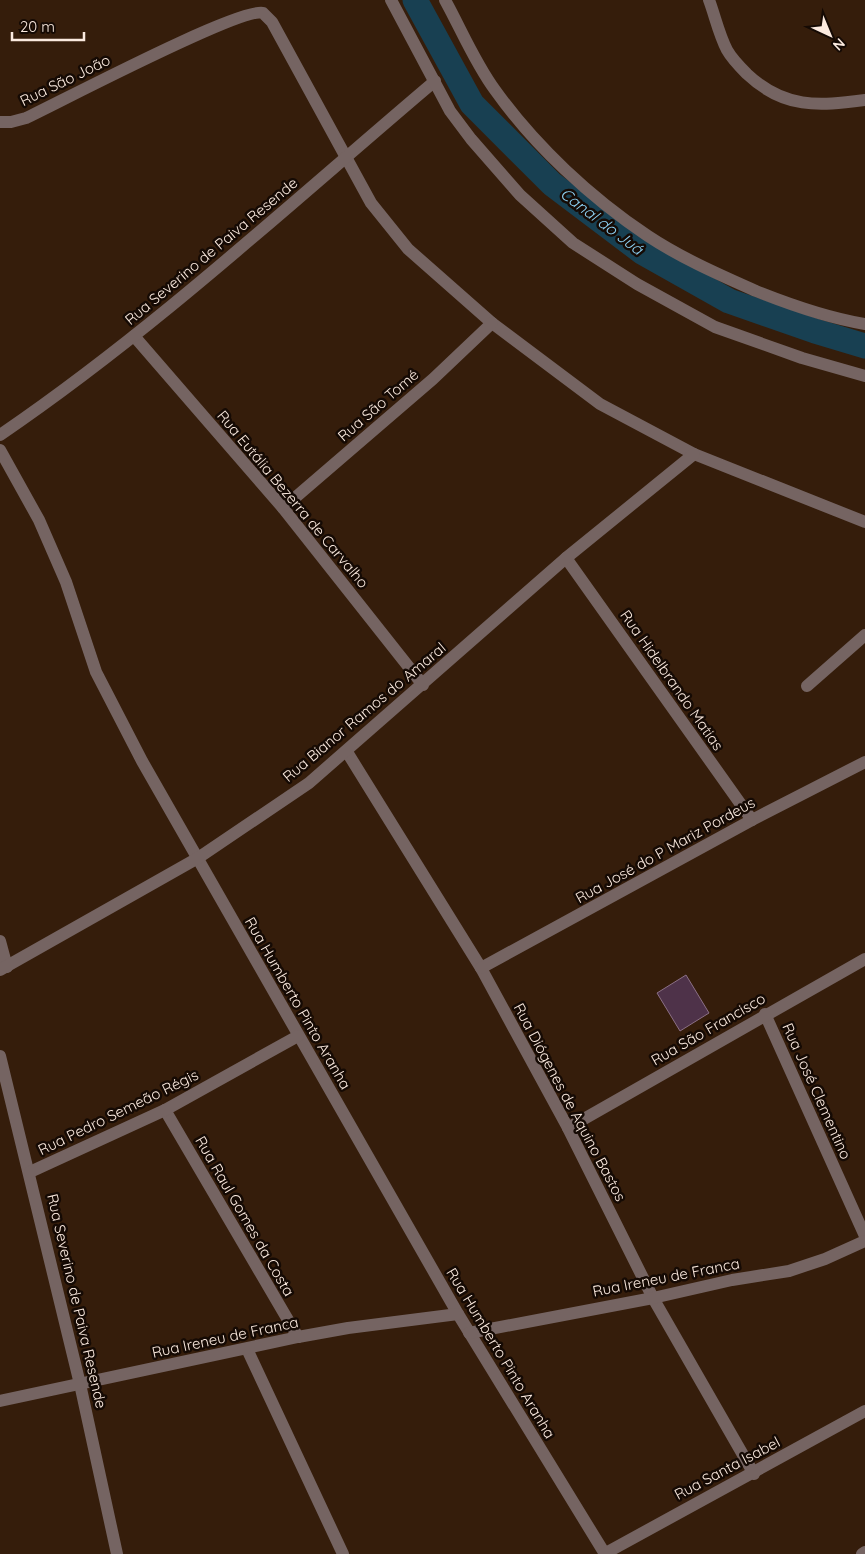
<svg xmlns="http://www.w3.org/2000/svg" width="865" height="1554" viewBox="0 0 865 1554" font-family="Quicksand,sans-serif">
<rect width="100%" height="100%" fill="#351d0b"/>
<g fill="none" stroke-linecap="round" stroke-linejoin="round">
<polyline stroke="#184052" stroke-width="25" points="415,0 472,104 552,184 642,252 729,301 815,331 865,346"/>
</g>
<polygon fill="#4e3249" stroke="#8b7086" points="686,975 709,1013 680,1031 657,993"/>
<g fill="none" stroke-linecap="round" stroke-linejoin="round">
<g stroke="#756462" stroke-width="12">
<path d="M709 0C715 16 719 35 727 50 732 59 740 67 747 74 784 109 818 106 865 100"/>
<path d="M0 122H11L26 118C58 103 242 6 263 13L272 22 371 203 408 249 492 323 600 404 694 454 865 522"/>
<polyline points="134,336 283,508 423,685"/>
<path d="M0 435C154 330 292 202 435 81"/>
<polyline points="0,450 39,520 66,582 96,672 142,761 458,1314 605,1554"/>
<polyline points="283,508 433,379 492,323"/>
<polyline points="566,558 752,820"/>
<polyline points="807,686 865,635"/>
<polyline points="347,752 481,968 568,1128 653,1298 754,1474"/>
<polyline points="0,941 7,967"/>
<polyline points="481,968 752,820 865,762"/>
<polyline points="0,970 198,858 309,783 566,558 694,454"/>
<polyline points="765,1014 865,1236"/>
<polyline points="0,1056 80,1384 117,1554"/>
<polyline points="165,1110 298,1337"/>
<polyline points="568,1128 865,959"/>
<polyline points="30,1172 165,1110 298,1036"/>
<polyline points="469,1333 653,1298 732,1280 789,1271 825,1259 865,1241"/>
<polyline points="247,1349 343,1554"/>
<polyline points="0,1401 298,1337 348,1328 458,1314"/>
<polyline points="604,1554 865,1411"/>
<polyline points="862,1554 865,1552"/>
</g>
<g stroke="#756462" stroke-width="12">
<polyline points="391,0 450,111 471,139 520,195 573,243 637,284 715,327 802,358 865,376"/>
<path d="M445 0C461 29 475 63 495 90 535 146 591 198 648 236 681 258 720 275 756 291 791 305 828 318 865 324"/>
</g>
</g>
<g text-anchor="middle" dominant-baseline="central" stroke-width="5" stroke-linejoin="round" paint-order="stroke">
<g font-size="15" fill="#fbeadf" stroke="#150a04">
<text transform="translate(65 80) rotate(-26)">Rua São João</text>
<text transform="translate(211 251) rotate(-40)">Rua Severino de Paiva Resende</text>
<text transform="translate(378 405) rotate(-41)">Rua São Tomé</text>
<text transform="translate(293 499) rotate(50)">Rua Eutália Bezerra de Carvalho</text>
<text transform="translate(672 680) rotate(55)">Rua Hidelbrando Matias</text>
<text transform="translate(364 712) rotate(-40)">Rua Bianor Ramos do Amaral</text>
<text transform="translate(665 850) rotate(-29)">Rua José do P Mariz Pordeus</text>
<text transform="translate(298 1003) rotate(60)">Rua Humberto Pinto Aranha</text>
<text transform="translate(708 1029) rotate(-30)">Rua São Francisco</text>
<text transform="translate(817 1091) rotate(66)">Rua José Clementino</text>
<text transform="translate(570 1102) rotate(62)">Rua Diógenes de Aquino Bastos</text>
<text transform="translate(118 1112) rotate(-26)">Rua Pedro Semeão Régis</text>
<text transform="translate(245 1216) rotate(60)">Rua Raul Gomes da Costa</text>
<text transform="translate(666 1277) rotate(-11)">Rua Ireneu de Franca</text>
<text transform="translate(77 1301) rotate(77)">Rua Severino de Paiva Resende</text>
<text transform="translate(225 1337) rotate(-12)">Rua Ireneu de Franca</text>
<text transform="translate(501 1353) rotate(59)">Rua Humberto Pinto Aranha</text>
<text transform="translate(727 1468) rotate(-28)">Rua Santa Isabel</text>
</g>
<g font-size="16" font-style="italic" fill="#8dd2f5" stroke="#150a04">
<text transform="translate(602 221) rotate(37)">Canal do Juá</text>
</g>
</g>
<g transform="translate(830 35) rotate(136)" stroke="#150a04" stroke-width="4" paint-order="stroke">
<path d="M0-4L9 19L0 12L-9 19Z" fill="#fbeadf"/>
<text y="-8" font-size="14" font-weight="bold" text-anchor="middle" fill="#fbeadf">N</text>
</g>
<path d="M12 32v8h72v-8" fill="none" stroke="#fbeadf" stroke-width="2.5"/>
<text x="20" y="32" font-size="15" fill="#fbeadf" stroke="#150a04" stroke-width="4" paint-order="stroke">20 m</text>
</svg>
